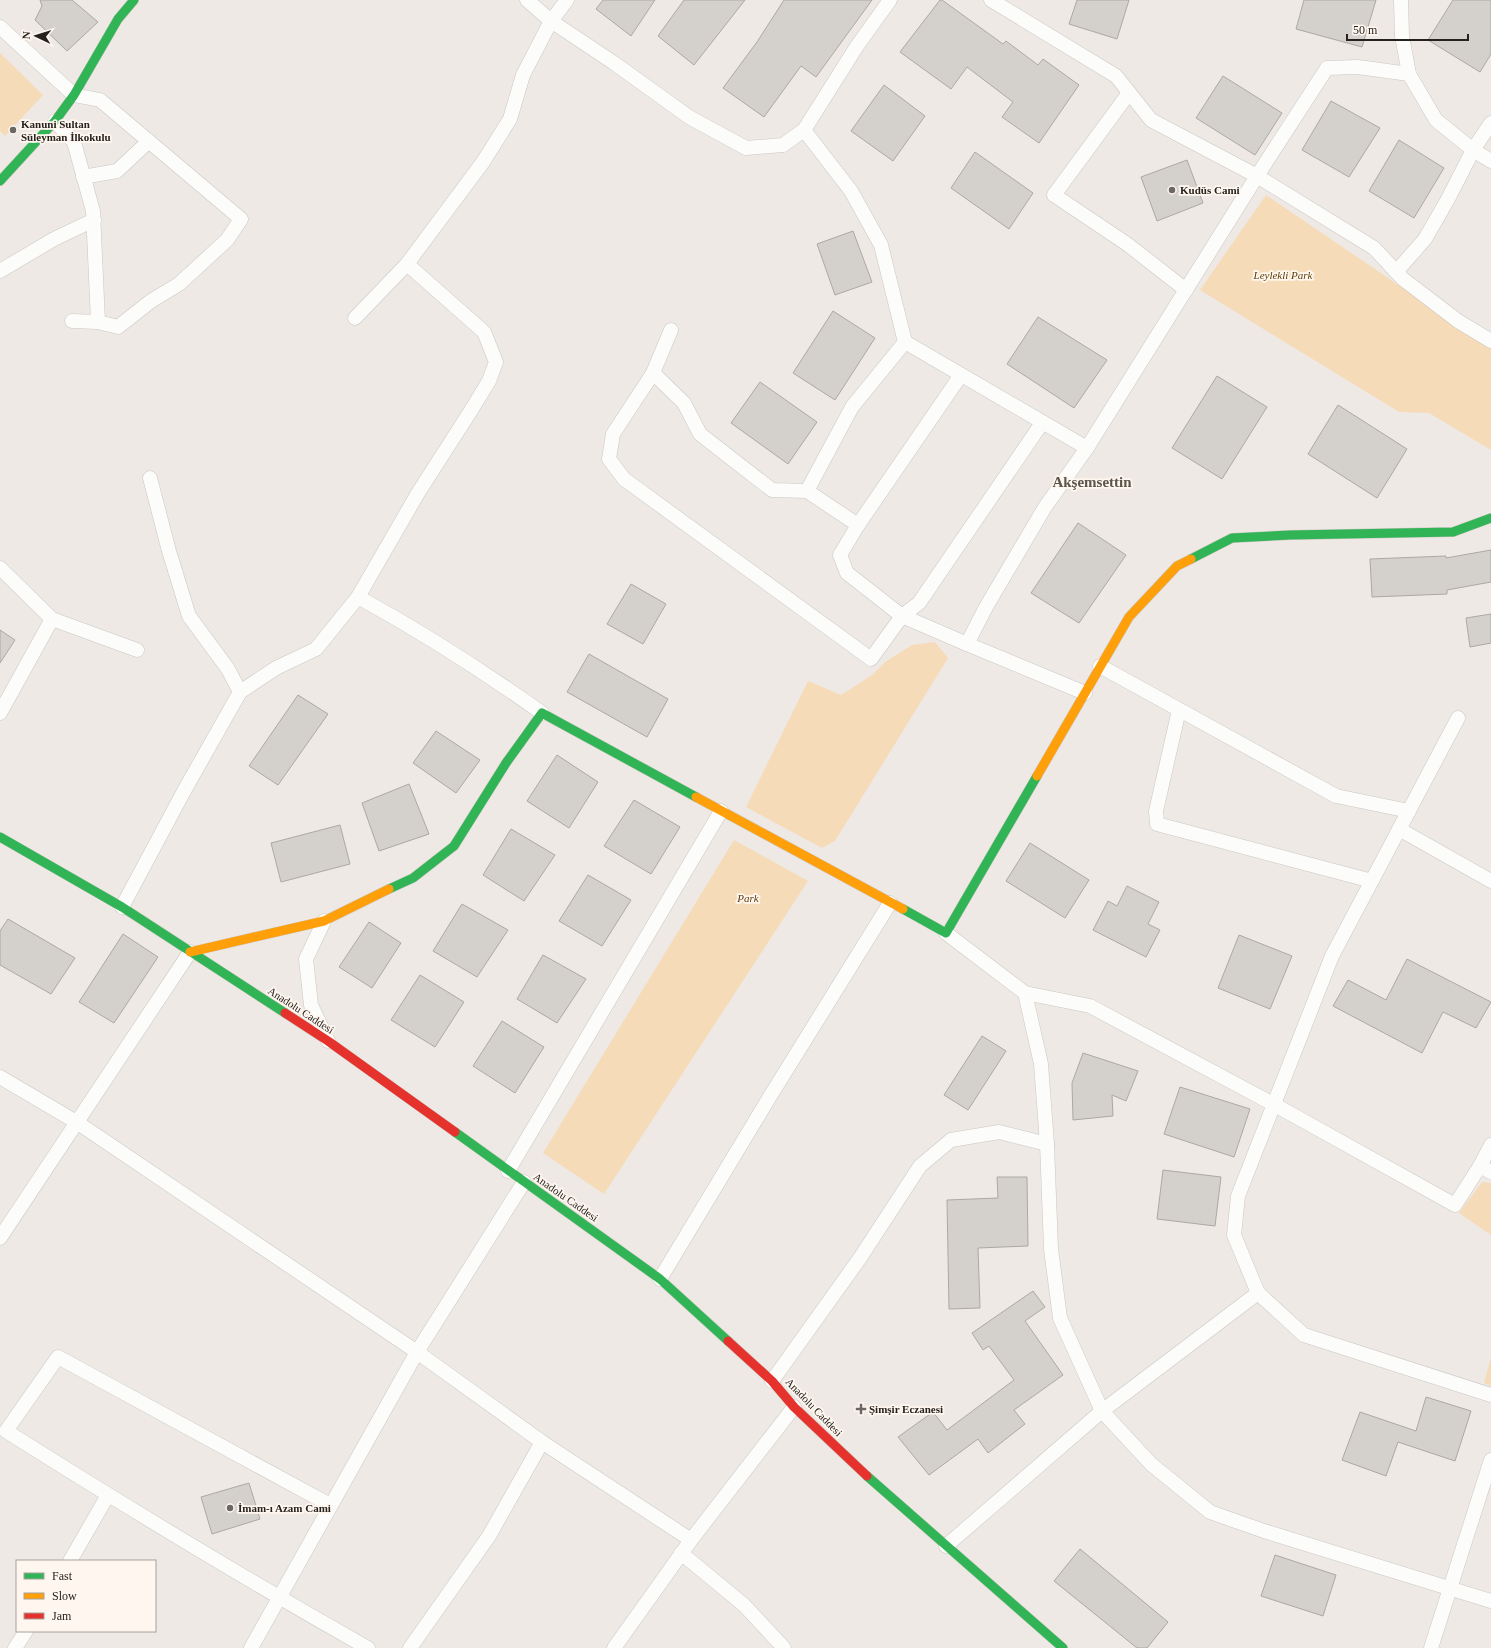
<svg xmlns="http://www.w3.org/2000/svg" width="1491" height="1648" viewBox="0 0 1491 1648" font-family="Georgia,serif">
<rect width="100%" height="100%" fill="#eee9e4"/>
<g fill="#f6dbb9">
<polygon points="0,53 43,95 5,136 0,131"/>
<polygon points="1266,195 1491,348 1491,450 1429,413 1399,412 1200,290"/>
<polygon points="935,642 948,658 835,841 822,848 746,807 808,681 841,695 872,675 885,662 912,645"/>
<polygon points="734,840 808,881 604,1194 543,1153"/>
<polygon points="1482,1182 1491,1183 1491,1235 1459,1213"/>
<polygon points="1491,1357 1491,1386 1484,1383"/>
</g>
<g fill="#d4d0cb" stroke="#aca8a4">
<polygon points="40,0 72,0 98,22 67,51 35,20 42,6"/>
<polygon points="603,0 655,0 631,36 596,9"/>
<polygon points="684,0 745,0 694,65 658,36"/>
<polygon points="784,0 872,0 816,77 801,66 764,117 723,88 757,42"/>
<polygon points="940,0 942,0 1003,44 1006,41 1038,65 1043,59 1079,85 1039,143 1002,117 1013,102 967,67 951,89 900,52"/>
<polygon points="1077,0 1129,0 1117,39 1069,24"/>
<polygon points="1304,0 1376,0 1362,47 1296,29"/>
<polygon points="1453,0 1491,0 1491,54 1480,72 1428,40"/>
<polygon points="1223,76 1282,113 1255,155 1196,118"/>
<polygon points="884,85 925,116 893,161 851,131"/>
<polygon points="1331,101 1380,128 1349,177 1302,150"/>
<polygon points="1399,140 1444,168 1414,218 1369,191"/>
<polygon points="975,152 1033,193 1009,229 951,188"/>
<polygon points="1187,160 1203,203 1157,221 1141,177"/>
<polygon points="853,231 872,282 835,295 817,244"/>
<polygon points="833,311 875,338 835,400 793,373"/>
<polygon points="1038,317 1107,360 1074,408 1007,364"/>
<polygon points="1217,376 1267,407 1222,479 1172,448"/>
<polygon points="760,382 817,422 788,464 731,423"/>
<polygon points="1338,405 1407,449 1377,498 1308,454"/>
<polygon points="1078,523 1126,555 1079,623 1031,593"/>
<polygon points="1491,550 1491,582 1447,590 1447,594 1372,597 1370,559 1446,556 1446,558"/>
<polygon points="631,584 666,604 643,644 607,624"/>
<polygon points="1491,614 1491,643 1470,647 1466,618"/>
<polygon points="0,630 15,640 0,663"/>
<polygon points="589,654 668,699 647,737 567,692"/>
<polygon points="298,695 328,714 278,785 249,766"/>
<polygon points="436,731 480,760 456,793 413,763"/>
<polygon points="557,755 598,782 569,828 527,801"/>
<polygon points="409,784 429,834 379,851 362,803"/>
<polygon points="634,800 680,827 651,874 604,846"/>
<polygon points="340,825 350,864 281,882 271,843"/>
<polygon points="511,829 555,855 524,901 483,875"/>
<polygon points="1030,843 1089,880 1065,918 1006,881"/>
<polygon points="588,875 631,900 602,946 559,921"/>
<polygon points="1127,886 1159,902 1148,924 1160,930 1146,957 1093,930 1108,901 1117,906"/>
<polygon points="462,904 508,930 477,977 433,951"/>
<polygon points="8,919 75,958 51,994 0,965 0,931"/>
<polygon points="369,922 401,943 372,988 339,967"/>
<polygon points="123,934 158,957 114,1023 79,1002"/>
<polygon points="1239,935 1292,956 1270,1009 1218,988"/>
<polygon points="543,955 586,979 557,1023 517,999"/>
<polygon points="1407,959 1491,1002 1476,1028 1443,1012 1422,1053 1333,1006 1348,980 1386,1000"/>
<polygon points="420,975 464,1002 435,1047 391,1020"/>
<polygon points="502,1021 544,1047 515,1093 473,1066"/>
<polygon points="982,1036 1006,1051 968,1110 944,1095"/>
<polygon points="1083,1053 1138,1071 1126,1101 1112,1095 1113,1116 1073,1120 1072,1083"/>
<polygon points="1180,1087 1250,1109 1234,1157 1164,1134"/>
<polygon points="1163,1170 1221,1177 1215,1226 1157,1219"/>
<polygon points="997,1177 1027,1177 1028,1246 978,1248 980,1308 949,1309 947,1200 998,1198"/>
<polygon points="1033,1291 1045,1307 1025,1321 1063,1375 1014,1410 1025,1424 988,1453 978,1439 929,1475 898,1437 933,1412 947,1430 1014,1380 989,1346 983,1350 972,1333"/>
<polygon points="1426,1397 1471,1411 1455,1461 1398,1442 1386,1476 1342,1460 1360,1412 1416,1431"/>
<polygon points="249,1483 260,1519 212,1534 201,1497"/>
<polygon points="1080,1549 1168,1622 1147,1648 1137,1648 1054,1581"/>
<polygon points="1275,1555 1336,1575 1323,1616 1261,1596"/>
</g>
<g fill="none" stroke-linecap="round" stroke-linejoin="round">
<g stroke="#cbc7c2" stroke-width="15">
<g id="street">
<polyline points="527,0 551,21 614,63 689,117 746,148 783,145 804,130 857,46 890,0"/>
<polyline points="991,0 1116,76 1151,120 1257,176 1374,248 1403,279 1458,321 1491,341"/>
<polyline points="1401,0 1402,36 1409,74"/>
<polyline points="0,27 74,95 100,100 241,219 227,240 179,284 151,301 118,327 98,322 72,321"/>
<polyline points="1129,93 1054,195 1127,244 1186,290"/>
<polyline points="55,121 74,142 93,211 98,322"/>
<polyline points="804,130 851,191 881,245 905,342 852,407 807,491"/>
<polyline points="83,177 117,171 149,141"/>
<polyline points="407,264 483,162 510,119 523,75 551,21 567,0"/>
<polyline points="0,271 54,239 94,220"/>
<polyline points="1396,272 1425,239 1448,199 1473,150 1491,123"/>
<polyline points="671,330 653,373 613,434 609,459 624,479 871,659 902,616 919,603 1042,423"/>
<polyline points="905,342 1087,448 1045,507 986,607 967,644 902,616 847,573 840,555 858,525 961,375"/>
<polyline points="653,373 684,403 700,434 772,490 807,491 858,525"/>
<polyline points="1087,448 1257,176 1327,68 1358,67 1409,74 1436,120 1473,150 1491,161"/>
<polyline points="150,478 169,551 189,616 228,669 240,692"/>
<polyline points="0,568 52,619 137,650"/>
<path d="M358 597C422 632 483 671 542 713"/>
<polyline points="967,644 1085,693"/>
<polyline points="1100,666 1336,796 1409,811"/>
<polyline points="1179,710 1156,811 1157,824 1372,881"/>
<polyline points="0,713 52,619"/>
<polyline points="1458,718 1332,956 1238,1196 1234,1235 1258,1293 1304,1335 1491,1395"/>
<polyline points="1399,829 1491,881"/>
<polyline points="122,907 184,791 240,692 276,668 316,649 358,597 418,493 470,412 489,381 496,362 484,332 407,264 355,318"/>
<polyline points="324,921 306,959 311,1005 328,1041"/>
<polyline points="946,933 1025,993 1090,1006 1275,1105 1455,1205 1480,1166 1491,1172"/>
<polyline points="1025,993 1041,1064 1047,1144 1051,1249 1060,1318 1102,1411 1151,1464 1210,1512 1264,1531 1491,1601"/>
<polyline points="0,1077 78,1123 417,1352 542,1442"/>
<polyline points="1480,1166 1491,1145"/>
<polyline points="508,1171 721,811"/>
<polyline points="0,1238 190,952"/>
<polyline points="660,1279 769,1098 890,903"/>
<polyline points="772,1381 860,1258 920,1166 951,1140 999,1132 1047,1144"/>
<path d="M330 1505 58 1357 6 1431C125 1506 245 1579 368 1648"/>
<polyline points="946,1546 1102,1411 1258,1293"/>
<polyline points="681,1553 744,1605 784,1648"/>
<polyline points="70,1561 108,1495"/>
<polyline points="15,1648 26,1631"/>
<polyline points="251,1648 417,1352 524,1182"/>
<polyline points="410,1648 489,1536 542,1442 691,1540"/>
<polyline points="614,1648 691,1540 794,1407"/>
<polyline points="1431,1648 1491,1460"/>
</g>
</g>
<g stroke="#cbc7c2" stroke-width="10">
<g id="fast">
<polyline points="0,181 55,121 74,95 118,19 134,0"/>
<polyline points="1191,559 1232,538 1290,535 1453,532 1491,518"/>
<polyline points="0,837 122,907 285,1013"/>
<polyline points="389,889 413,878 454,846 506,763 542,713 696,797"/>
<polyline points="903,909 946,933 1037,776"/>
<polyline points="455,1132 660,1279 728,1341"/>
<polyline points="867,1476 1063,1648"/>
</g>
</g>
<g stroke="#cbc7c2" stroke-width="10">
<g id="slow">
<polyline points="1037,776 1129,617 1177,566 1191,559"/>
<polyline points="696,797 903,909"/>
<polyline points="190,952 324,921 389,889"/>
</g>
</g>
<g stroke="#cbc7c2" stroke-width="10">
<g id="jam">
<polyline points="285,1013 328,1041 455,1132"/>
<polyline points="728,1341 772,1381 794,1407 867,1476"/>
</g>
</g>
<use href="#street" stroke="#fcfcfb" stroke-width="14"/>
<use href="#fast" stroke="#30b455" stroke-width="9"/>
<use href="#slow" stroke="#ff9f0a" stroke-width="9"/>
<use href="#jam" stroke="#e5322d" stroke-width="9"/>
</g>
<g fill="#6b6863" stroke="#fff7ef" stroke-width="1.5">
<circle cx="13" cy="130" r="4"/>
<circle cx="1172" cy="190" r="4"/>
<path d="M859 1403h4v4h4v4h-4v4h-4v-4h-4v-4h4z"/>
<circle cx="230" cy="1508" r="4"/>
</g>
<g text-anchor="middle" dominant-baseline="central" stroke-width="3.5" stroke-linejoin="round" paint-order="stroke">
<g font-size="11" font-weight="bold" fill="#25221e" stroke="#fff7ef" text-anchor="start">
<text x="21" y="124">Kanuni Sultan<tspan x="21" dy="13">Süleyman İlkokulu</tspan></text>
<text x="1180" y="190">Kudüs Cami</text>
<text x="869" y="1409">Şimşir Eczanesi</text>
<text x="238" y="1508">İmam-ı Azam Cami</text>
</g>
<g font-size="11" font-style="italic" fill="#5e3d08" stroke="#fff7ef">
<text x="1283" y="275">Leylekli Park</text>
<text x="748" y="898">Park</text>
</g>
<g font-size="11" fill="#25221e" stroke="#fff7ef">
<text transform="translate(301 1010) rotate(33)">Anadolu Caddesi</text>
<text transform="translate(566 1197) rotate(35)">Anadolu Caddesi</text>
<text transform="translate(814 1407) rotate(46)">Anadolu Caddesi</text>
</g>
<g font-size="15" font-weight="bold" fill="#5b544b" stroke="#fff7ef">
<text x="1092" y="482">Akşemsettin</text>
</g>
</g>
<rect x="16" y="1560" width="140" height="72" fill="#fff7ef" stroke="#a8a29b"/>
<rect x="24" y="1573" width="20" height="6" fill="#30b455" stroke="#a8a29b"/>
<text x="52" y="1580" font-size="12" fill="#25221e">Fast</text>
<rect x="24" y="1593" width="20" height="6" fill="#ff9f0a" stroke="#a8a29b"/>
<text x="52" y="1600" font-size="12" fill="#25221e">Slow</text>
<rect x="24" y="1613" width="20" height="6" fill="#e5322d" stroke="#a8a29b"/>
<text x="52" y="1620" font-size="12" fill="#25221e">Jam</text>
<g transform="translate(36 36) rotate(274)" stroke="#fff7ef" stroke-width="3" paint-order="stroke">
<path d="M0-3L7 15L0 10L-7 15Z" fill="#25221e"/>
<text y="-6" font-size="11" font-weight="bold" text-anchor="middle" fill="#25221e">N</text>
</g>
<path d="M1347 34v6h121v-6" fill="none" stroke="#25221e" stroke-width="2"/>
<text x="1353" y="34" font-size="12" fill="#25221e" stroke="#fff7ef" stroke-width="3" paint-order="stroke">50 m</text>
</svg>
